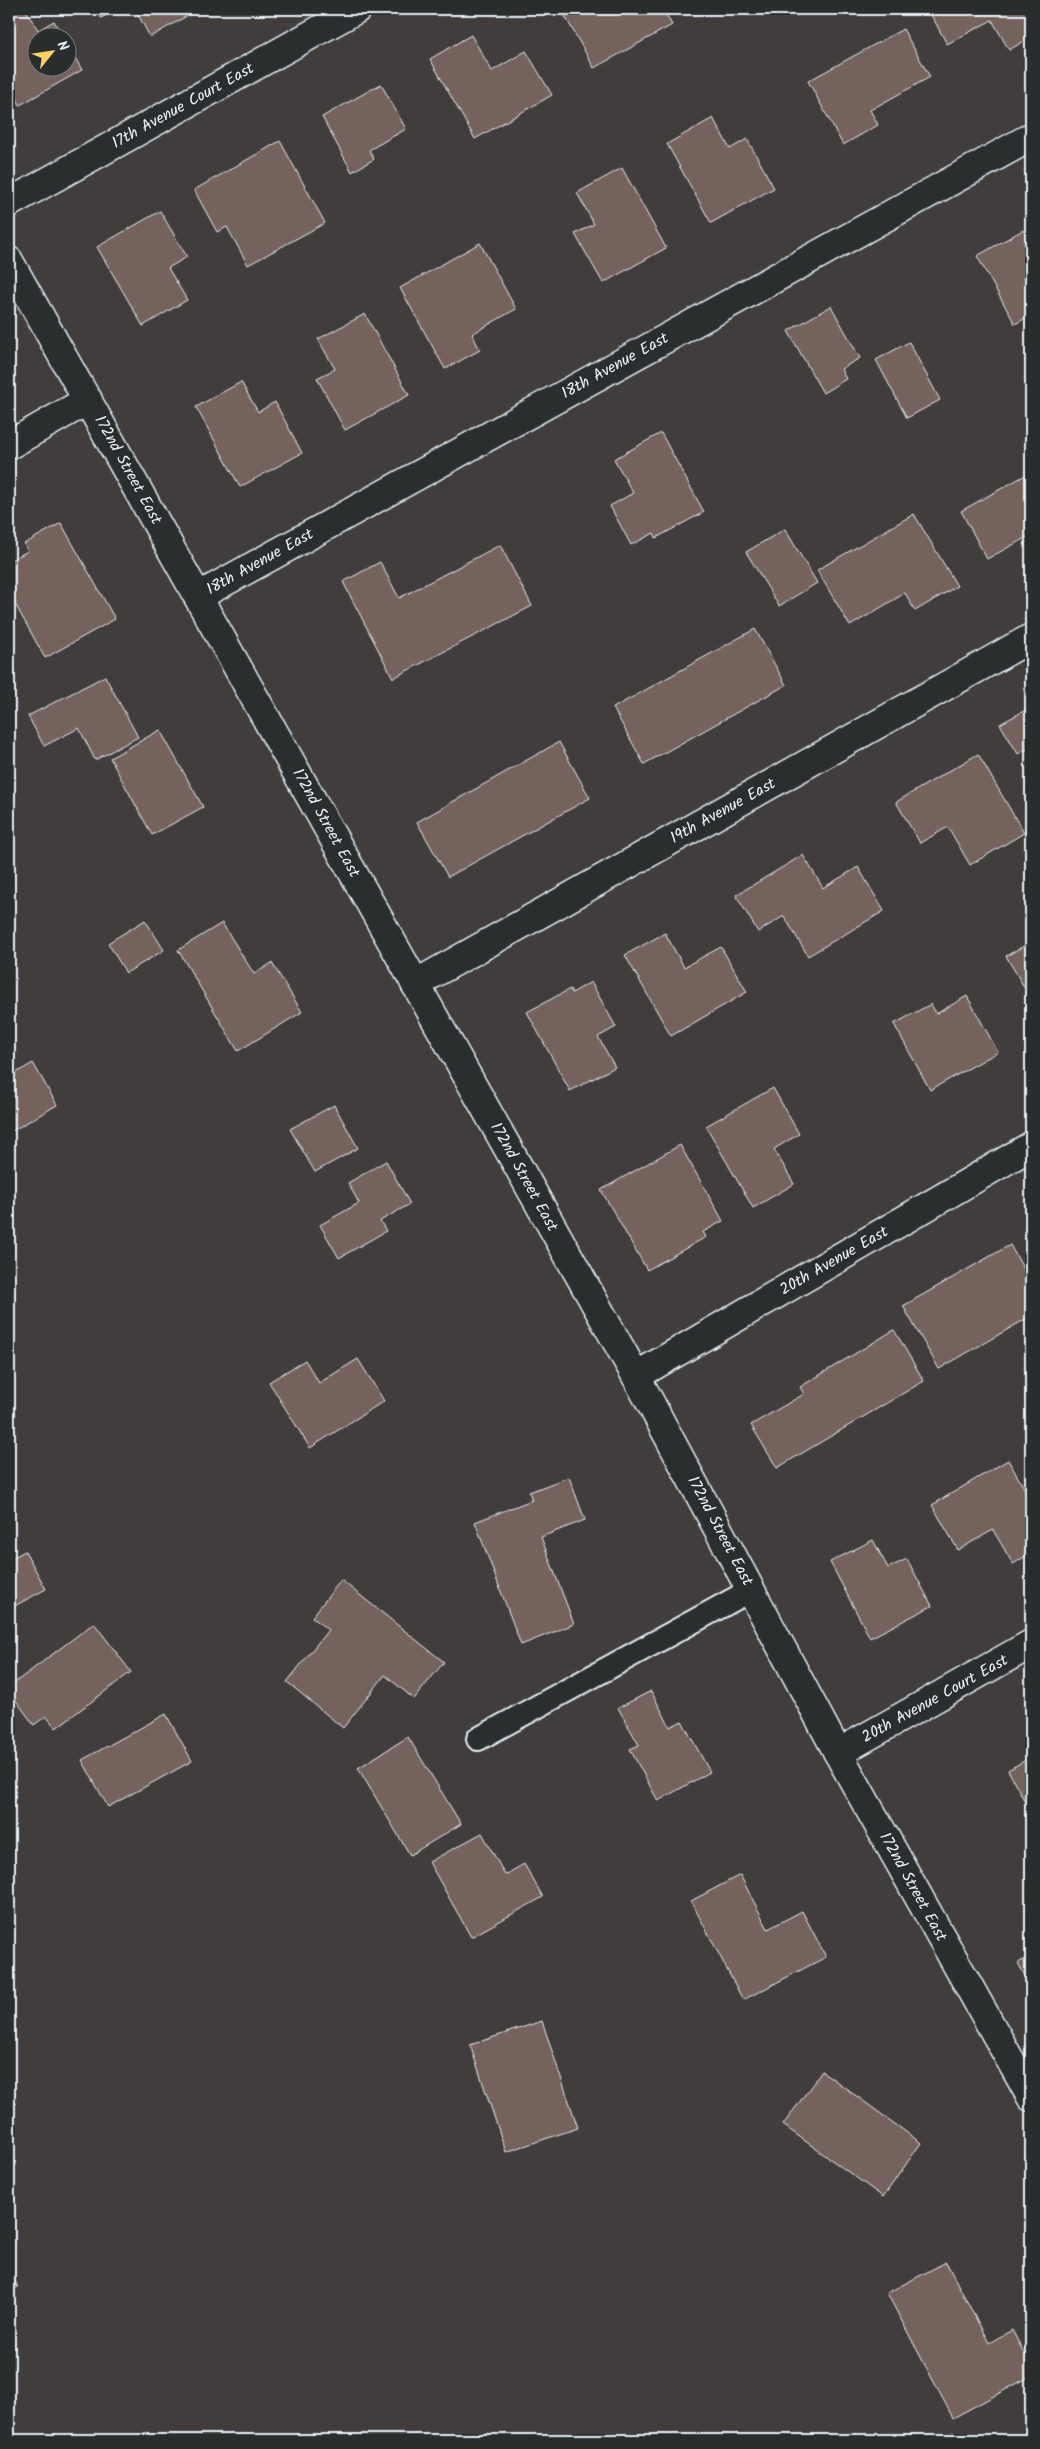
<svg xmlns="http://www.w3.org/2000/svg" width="1040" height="2449" viewBox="0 0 1040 2449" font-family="Kalam,sans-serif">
<rect width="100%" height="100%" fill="#403d3c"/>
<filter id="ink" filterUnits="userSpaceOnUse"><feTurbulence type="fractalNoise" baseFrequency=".02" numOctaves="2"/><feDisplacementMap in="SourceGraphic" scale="10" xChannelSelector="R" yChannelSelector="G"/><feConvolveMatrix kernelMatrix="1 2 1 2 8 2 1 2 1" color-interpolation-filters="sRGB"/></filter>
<g filter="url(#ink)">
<g fill="#74625c" stroke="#e8f1f8">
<polygon points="9,9 25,9 38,30 54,21 63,38 38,38 38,68 68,68 68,45 82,70 20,105 9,84"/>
<polygon points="96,9 118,9 101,18"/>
<polygon points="135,9 190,9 192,13 150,37"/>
<polygon points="561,9 663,9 672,25 594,68"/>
<polygon points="928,9 1031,9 1031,37 1009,50 992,20 947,44"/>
<polygon points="903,29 930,77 870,110 878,125 843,145 808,81"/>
<polygon points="471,35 492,71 526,51 552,95 475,139 430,59"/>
<polygon points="381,84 406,129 369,150 374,159 352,172 322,117"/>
<polygon points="713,118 730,149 747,139 774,188 711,223 667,144"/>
<polygon points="280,141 325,223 248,265 227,227 217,232 194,190"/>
<polygon points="622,168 666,248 603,283 575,234 594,224 577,193"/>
<polygon points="160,211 187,257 168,268 187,300 143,326 97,247"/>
<polygon points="1023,230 1031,244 1031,315 1015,324 977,256"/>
<polygon points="480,243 516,309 472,334 480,350 445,369 400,288"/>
<polygon points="831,306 860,358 841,369 846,379 823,393 788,331"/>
<polygon points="365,314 409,395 345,430 317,378 335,369 318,339"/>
<polygon points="909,342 940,400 907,418 876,360"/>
<polygon points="241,382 258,412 275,402 302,453 240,487 196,407"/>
<polygon points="661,433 704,512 656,538 654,533 631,545 610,506 633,493 614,459"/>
<polygon points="1031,472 1031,535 987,559 961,511"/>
<polygon points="914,514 957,586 915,611 905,593 850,626 817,570"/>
<polygon points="61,523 115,619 45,658 9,593 9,561 28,551 24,544"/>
<polygon points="785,529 817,583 779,606 746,552"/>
<polygon points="500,545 532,606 393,678 343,582 380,562 399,598"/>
<polygon points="755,629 786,685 644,764 613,708"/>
<polygon points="105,676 138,737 95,760 79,728 44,746 28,716"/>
<polygon points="1031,707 1031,757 1027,749 1018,754 1000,724"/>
<polygon points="160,730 203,807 152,835 110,758"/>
<polygon points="559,742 590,798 448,877 417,822"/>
<polygon points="978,754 1024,833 970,865 948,827 920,843 896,802"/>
<polygon points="803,855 823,888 858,867 884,911 808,956 784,916 758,932 736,895"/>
<polygon points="145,920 164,950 126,973 108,943"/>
<polygon points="222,923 254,974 272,963 302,1012 238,1051 178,950"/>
<polygon points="665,933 684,967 721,947 747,992 671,1036 625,955"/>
<polygon points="1031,942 1031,999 1006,956"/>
<polygon points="591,982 616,1027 598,1037 615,1067 570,1091 527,1012 570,989 572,993"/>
<polygon points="967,996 998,1052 930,1090 894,1024 931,1004 936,1014"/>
<polygon points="33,1063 57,1105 12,1131 9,1125 9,1077"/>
<polygon points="773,1088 799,1134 774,1149 794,1184 753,1208 706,1126"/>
<polygon points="334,1105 358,1148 315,1172 290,1129"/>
<polygon points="680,1145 723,1221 703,1232 706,1237 647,1270 601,1190"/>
<polygon points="386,1161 410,1204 380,1221 386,1231 339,1258 320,1225 359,1203 348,1183"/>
<polygon points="1010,1245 1031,1282 1031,1316 939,1369 903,1306"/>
<polygon points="894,1330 924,1381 777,1468 751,1425 804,1394 800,1387"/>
<polygon points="358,1359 384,1401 310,1448 269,1382 305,1360 319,1383"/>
<polygon points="1008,1460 1031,1500 1031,1553 1013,1564 993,1530 958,1550 932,1505"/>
<polygon points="569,1477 585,1520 541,1537 574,1624 521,1645 475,1522 532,1500 529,1492"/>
<polygon points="873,1540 888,1568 907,1559 932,1606 870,1638 830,1562"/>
<polygon points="25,1551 46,1589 9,1609 9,1557 10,1559"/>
<polygon points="341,1580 444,1662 414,1699 385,1675 343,1728 287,1682 328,1630 312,1617"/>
<polygon points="94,1623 131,1672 56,1728 46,1716 34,1725 9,1691 9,1687"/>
<polygon points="651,1691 670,1727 682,1721 710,1772 658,1801 630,1749 639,1745 618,1708"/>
<polygon points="166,1714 192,1761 108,1807 82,1760"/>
<polygon points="408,1737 461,1824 410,1855 358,1768"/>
<polygon points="1031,1757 1031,1813 1008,1770"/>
<polygon points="482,1833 505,1875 524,1864 543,1897 471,1937 429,1862"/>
<polygon points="740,1875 768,1929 802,1911 826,1957 743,2000 691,1901"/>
<polygon points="1031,1956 1031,1987 1018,1963"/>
<polygon points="542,2021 578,2128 506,2152 470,2045"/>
<polygon points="822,2071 921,2143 883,2197 783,2125"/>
<polygon points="946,2262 989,2343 1012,2330 1031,2366 1031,2376 953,2418 887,2293"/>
<polygon points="9,2270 18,2287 9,2292"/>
<polygon points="953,2432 957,2440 937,2440"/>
</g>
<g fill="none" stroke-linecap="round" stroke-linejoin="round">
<g stroke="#e8f1f8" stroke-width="26">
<polyline id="service" points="478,1739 751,1590"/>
</g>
<g stroke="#e8f1f8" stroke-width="31">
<g id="minor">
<polyline points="9,203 357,9"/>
<polyline points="9,445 88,400"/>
<polyline points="199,596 1031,137"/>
<polyline points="415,984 1031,638"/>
<polyline points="636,1376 1031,1146"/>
<polyline points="838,1753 1031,1644"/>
</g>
</g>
<g stroke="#e8f1f8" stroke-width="31">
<polyline id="tertiary" points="9,261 636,1376 838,1753 1031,2097"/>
</g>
<use href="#service" stroke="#2a2d2e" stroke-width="22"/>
<use href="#minor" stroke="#2a2d2e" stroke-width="28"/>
<use href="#tertiary" stroke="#2a2d2e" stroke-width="28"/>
</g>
</g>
<g text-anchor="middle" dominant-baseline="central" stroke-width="4" stroke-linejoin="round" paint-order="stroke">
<g font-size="16" fill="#e8f1f8" stroke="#2a2d2e">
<text transform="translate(183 106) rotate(-29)">17th Avenue Court East</text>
<text transform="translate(615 366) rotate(-29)">18th Avenue East</text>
<text transform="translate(128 470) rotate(61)">172nd Street East</text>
<text transform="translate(260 562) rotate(-29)">18th Avenue East</text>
<text transform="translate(723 811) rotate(-29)">19th Avenue East</text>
<text transform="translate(326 823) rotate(61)">172nd Street East</text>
<text transform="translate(524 1177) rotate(61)">172nd Street East</text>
<text transform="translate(834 1261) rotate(-30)">20th Avenue East</text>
<text transform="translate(720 1531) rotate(62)">172nd Street East</text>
<text transform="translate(935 1699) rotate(-29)">20th Avenue Court East</text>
<text transform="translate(913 1887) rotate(61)">172nd Street East</text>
</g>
</g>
<rect width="1040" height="2449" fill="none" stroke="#2a2d2e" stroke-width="30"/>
<rect x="15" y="15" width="1010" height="2419" fill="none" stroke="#e8f1f8" stroke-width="2" filter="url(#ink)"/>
<g transform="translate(52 52) rotate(60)"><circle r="24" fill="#2a2d2e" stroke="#767b7f"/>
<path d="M0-4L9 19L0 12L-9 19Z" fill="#ffd166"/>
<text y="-8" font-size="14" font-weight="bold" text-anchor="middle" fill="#e8f1f8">N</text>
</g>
</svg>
